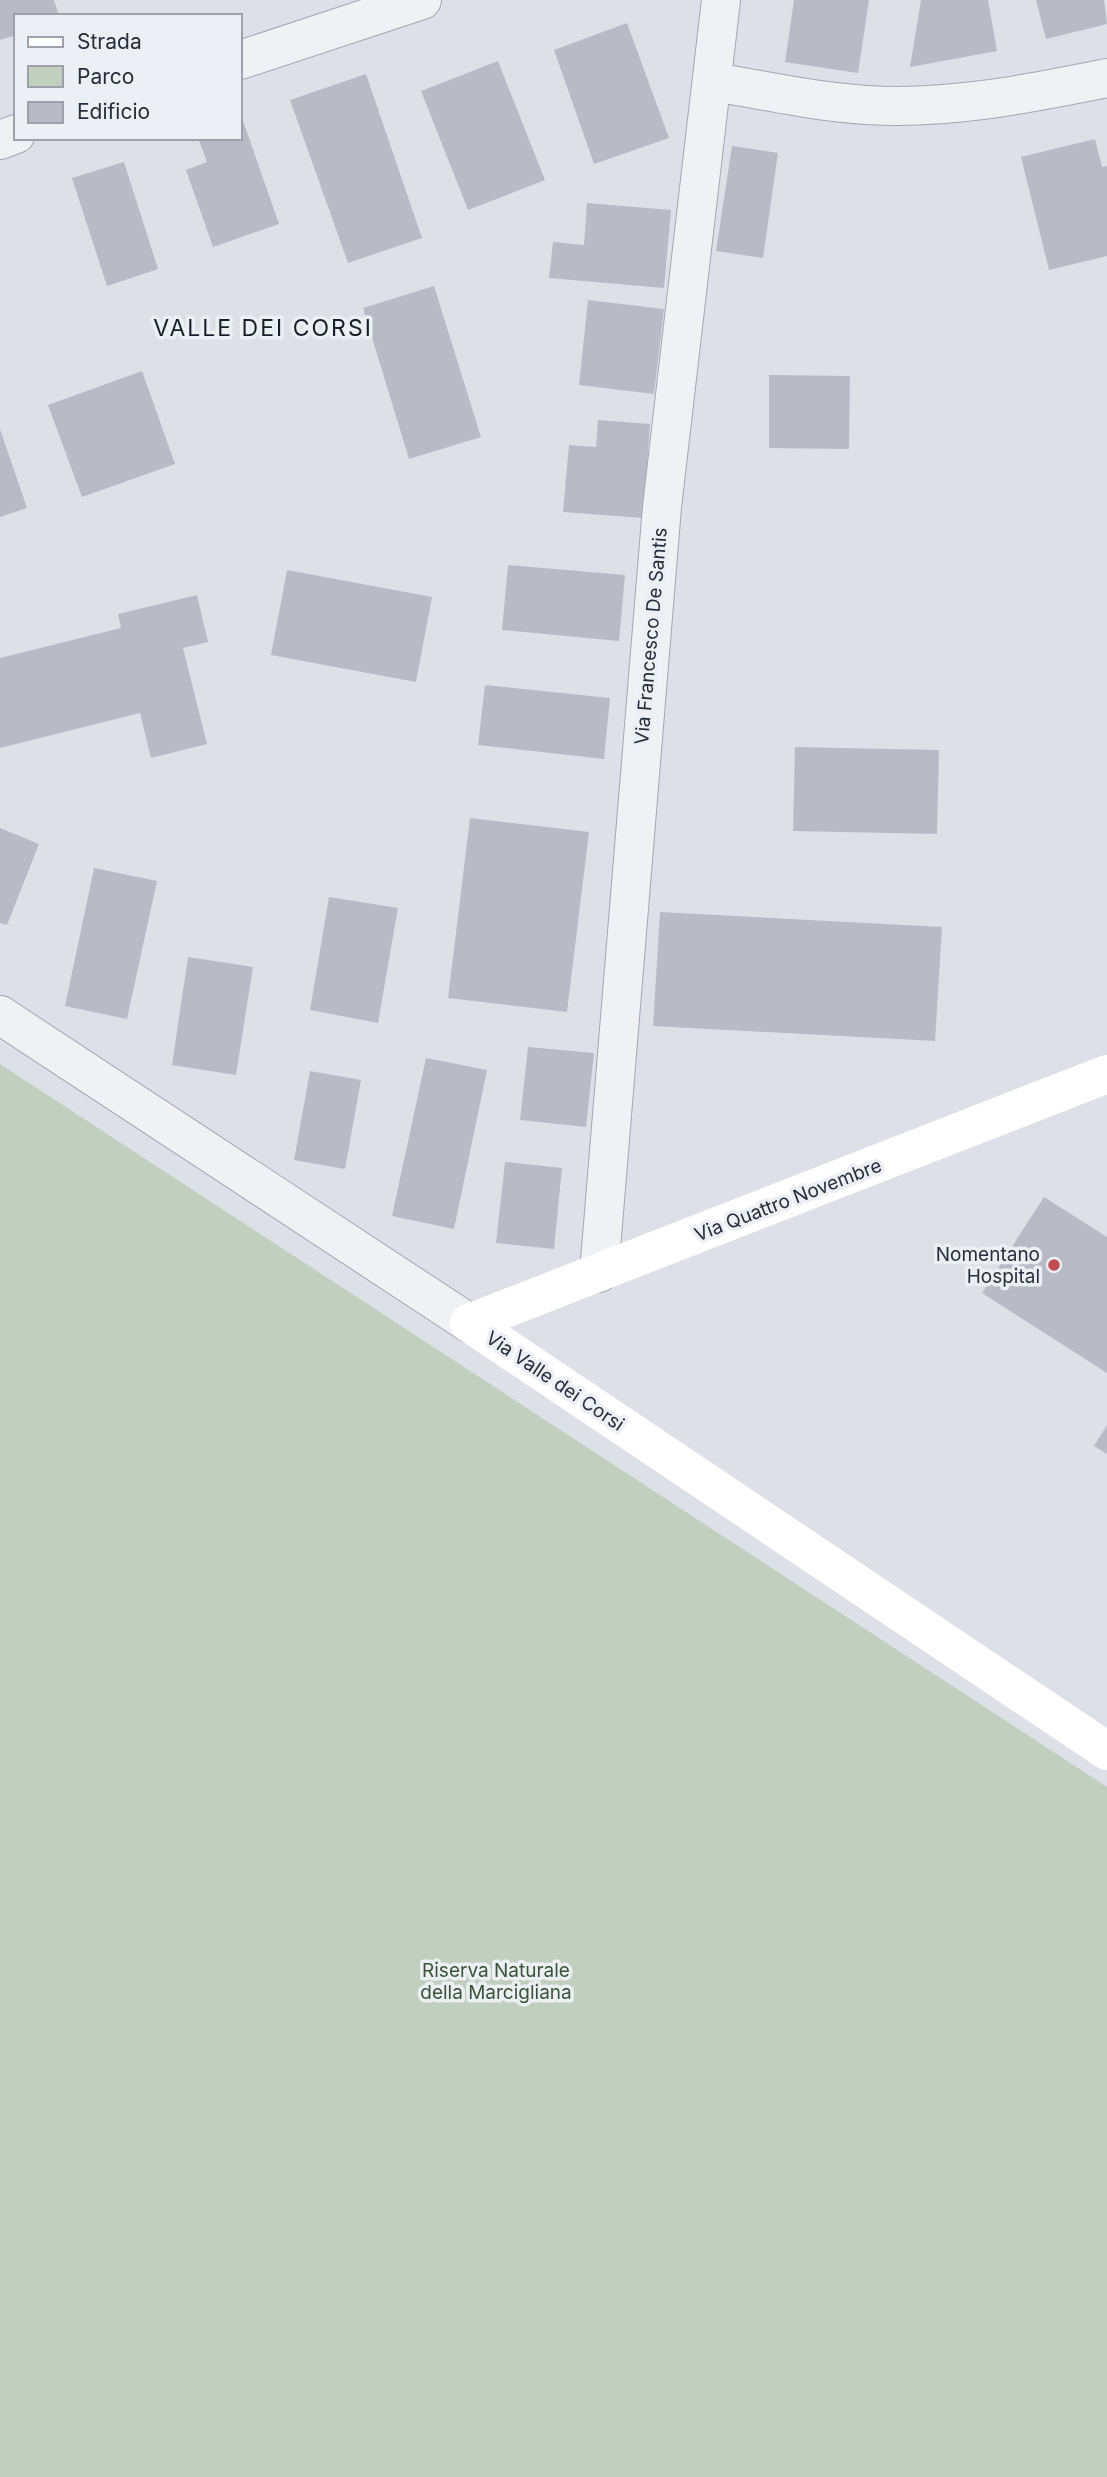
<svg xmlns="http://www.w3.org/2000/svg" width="1107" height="2477" viewBox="0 0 1107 2477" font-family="Inter,sans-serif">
<rect width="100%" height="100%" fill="#dde0e6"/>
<polygon fill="#c1cfbf" points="0,1064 1107,1787 1107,2477 0,2477"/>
<g fill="#b8bbc5">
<polygon points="0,0 54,0 59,16 16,16 16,35 0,40"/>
<polygon points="794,0 869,0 858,73 785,62"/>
<polygon points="921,0 988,0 997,51 910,67"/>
<polygon points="1036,0 1104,0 1107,24 1046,39"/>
<polygon points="627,23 669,138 594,164 554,50"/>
<polygon points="498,61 545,180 468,210 421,91"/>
<polygon points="366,74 422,238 348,263 290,100"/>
<polygon points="242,118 279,224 213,247 186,170 207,162 198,138 240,138 240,119"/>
<polygon points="1095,139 1102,167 1107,166 1107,256 1049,270 1021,157"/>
<polygon points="732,146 778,153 763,258 716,251"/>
<polygon points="124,162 158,269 107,286 72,178"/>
<polygon points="587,203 671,210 664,288 549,278 553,242 584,245"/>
<polygon points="434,286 481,437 409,459 363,308"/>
<polygon points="588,300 664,309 654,394 579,385"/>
<polygon points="142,371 175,464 82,497 48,405"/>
<polygon points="769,375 850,376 849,449 769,448"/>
<polygon points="598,420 650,424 643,518 563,512 569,445 596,447"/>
<polygon points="0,429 27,508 0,517"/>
<polygon points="508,565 625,575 619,641 502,630"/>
<polygon points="287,570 432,597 416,682 271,655"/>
<polygon points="197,595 208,642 183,648 207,744 151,758 140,713 0,748 0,658 121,628 118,614"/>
<polygon points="485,685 610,698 604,759 478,745"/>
<polygon points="795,747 939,750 937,834 793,831"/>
<polygon points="470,818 589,832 567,1012 448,998"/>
<polygon points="0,828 39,844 7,925 0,923"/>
<polygon points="94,868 157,881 127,1019 65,1006"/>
<polygon points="329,897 398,908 378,1023 310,1010"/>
<polygon points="660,912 942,927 935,1041 653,1026"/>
<polygon points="188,957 253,967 236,1075 172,1065"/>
<polygon points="528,1047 594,1053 586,1127 520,1120"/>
<polygon points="426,1058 487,1070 454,1229 392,1216"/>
<polygon points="310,1071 361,1080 345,1169 294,1160"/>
<polygon points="505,1162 562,1168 554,1249 496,1243"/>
<polygon points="1044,1197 1107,1237 1107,1373 982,1293"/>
<polygon points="1107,1425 1107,1454 1094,1446"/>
</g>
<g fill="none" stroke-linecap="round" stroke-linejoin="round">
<g stroke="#a3a7af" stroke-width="40">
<g id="street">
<polyline points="240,60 422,0"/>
<path d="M713 82C764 90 815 102 867 105 949 110 1027 94 1107 78"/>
<polyline points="0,140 16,134"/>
<polyline points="0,1015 469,1323"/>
<polyline points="599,1273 662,507 721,0"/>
</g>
</g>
<use href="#street" stroke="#eff1f4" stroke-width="38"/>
<g stroke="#fff" stroke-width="38">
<polyline points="469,1323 1107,1751"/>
<polyline points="469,1323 1107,1074"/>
</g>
</g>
<circle fill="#c14c51" stroke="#eceff4" stroke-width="2.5" cx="1054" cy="1265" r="7"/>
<g text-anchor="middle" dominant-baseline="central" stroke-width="7" stroke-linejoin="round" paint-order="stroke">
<g font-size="19" fill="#282d3b" stroke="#eceff4">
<text transform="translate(651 636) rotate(-85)">Via Francesco De Santis</text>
<text transform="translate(788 1200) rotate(-21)">Via Quattro Novembre</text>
<text transform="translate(555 1381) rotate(34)">Via Valle dei Corsi</text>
</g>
<g font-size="19" fill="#282d3b" stroke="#eceff4" text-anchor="end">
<text x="1040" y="1254">Nomentano<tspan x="1040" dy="22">Hospital</tspan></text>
</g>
<g font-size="19" fill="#395537" stroke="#eceff4">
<text x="496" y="1970">Riserva Naturale<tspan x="496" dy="22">della Marcigliana</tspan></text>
</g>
<g font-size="23" letter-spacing="2" fill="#1a1e2b" stroke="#eceff4">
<text x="263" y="328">VALLE DEI CORSI</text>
</g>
</g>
<rect x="14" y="14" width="228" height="126" fill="#eceff4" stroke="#9ea1aa" stroke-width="2"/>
<rect x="28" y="37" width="35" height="10" fill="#ffffff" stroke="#9ea1aa" stroke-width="2"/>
<text x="77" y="49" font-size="21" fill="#282d3b">Strada</text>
<rect x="28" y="66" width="35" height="21" fill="#c1cfbf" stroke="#9ea1aa" stroke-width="2"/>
<text x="77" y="84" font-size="21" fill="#282d3b">Parco</text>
<rect x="28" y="102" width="35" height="21" fill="#b8bbc5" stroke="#9ea1aa" stroke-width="2"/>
<text x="77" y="119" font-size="21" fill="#282d3b">Edificio</text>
</svg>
